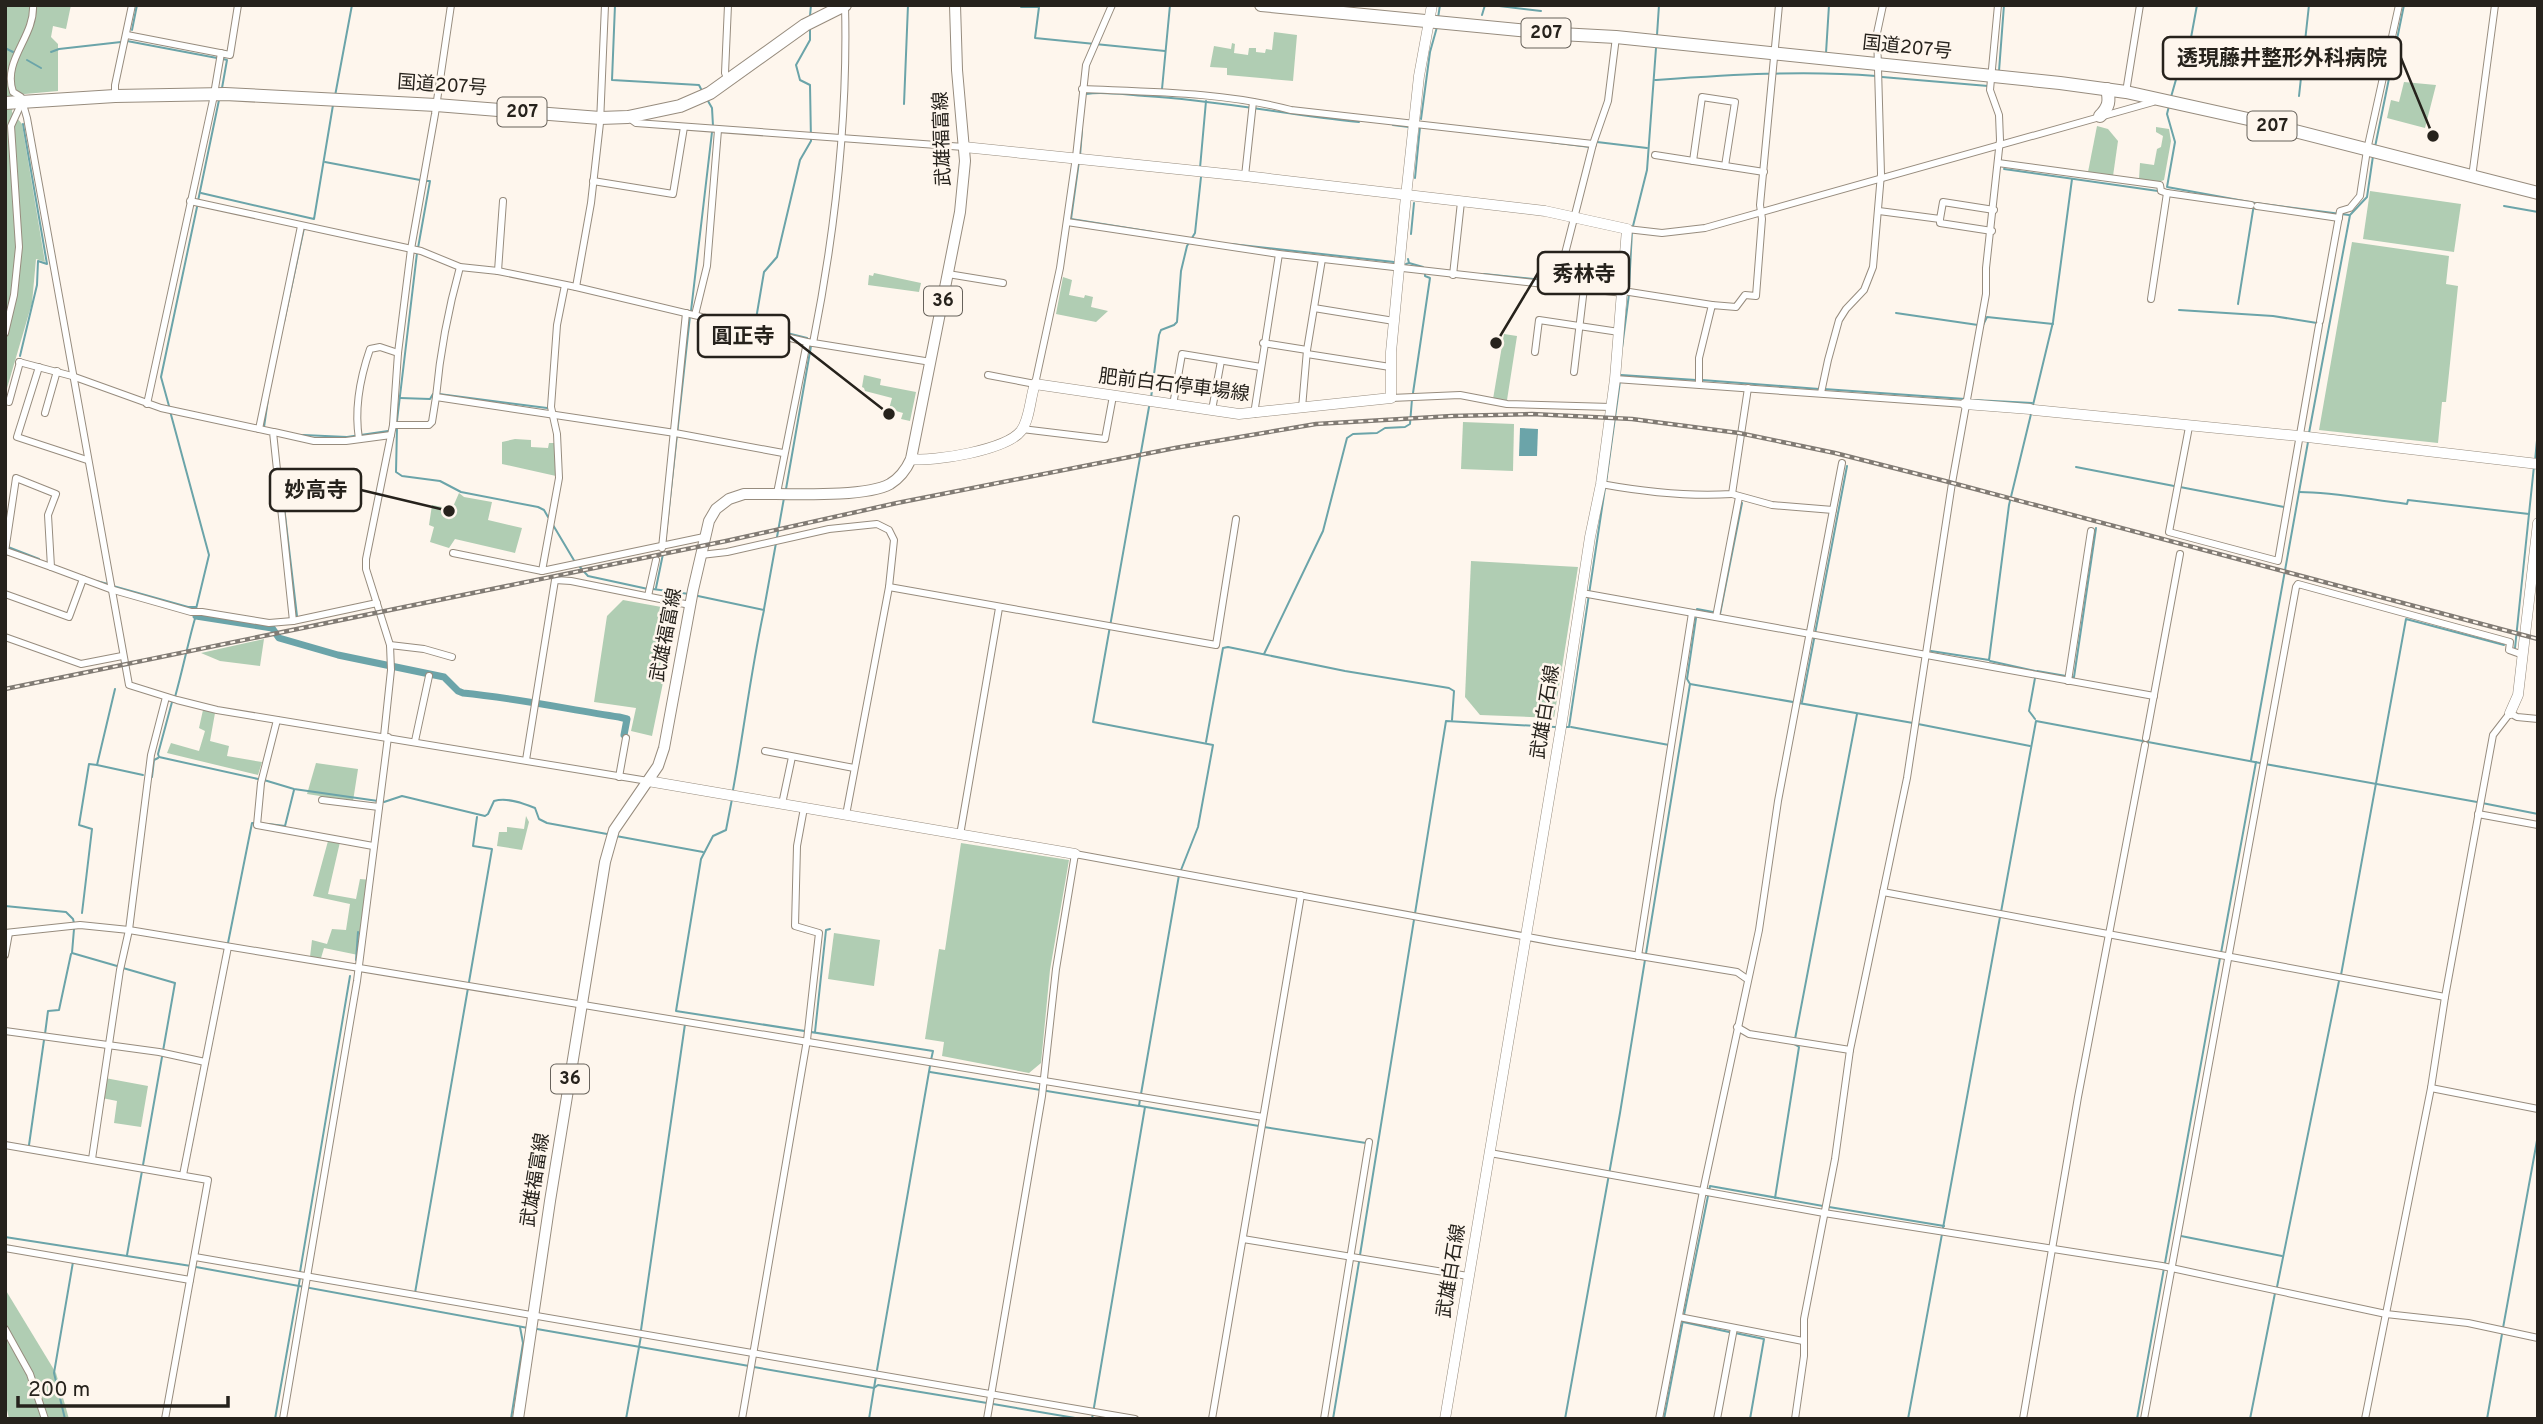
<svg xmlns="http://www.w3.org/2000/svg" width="2543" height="1424" viewBox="0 0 2543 1424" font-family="Overpass,'Noto Sans JP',sans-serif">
<rect width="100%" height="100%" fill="#fef6ed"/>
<g fill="#b0cdb3">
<polygon points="5,5 71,5 66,29 53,26 51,37 58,44 58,91 14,95 12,112 22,124 45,262 36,259 32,303 5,395"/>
<polygon points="1274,32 1297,35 1293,81 1227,75 1227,68 1210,67 1214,46 1231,49 1232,43 1235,44 1234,53 1248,55 1249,48 1256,48 1256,52 1265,53 1266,49 1272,50"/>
<polygon points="2404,82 2436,85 2425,128 2387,118 2391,100 2399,102"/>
<polygon points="2097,126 2108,129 2118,141 2113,176 2088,172"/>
<polygon points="2156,127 2169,129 2171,141 2164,180 2159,182 2139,179 2140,163 2154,165 2157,149 2161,147 2163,136 2156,132"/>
<polygon points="2370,191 2461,204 2454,252 2363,239"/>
<polygon points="2352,242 2449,256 2446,284 2458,286 2446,402 2442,402 2438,443 2319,430"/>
<polygon points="874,273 921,283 919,292 868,285 869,275 873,276"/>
<polygon points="1063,277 1072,280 1069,295 1084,298 1085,295 1093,297 1091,307 1108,311 1096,322 1056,314"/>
<polygon points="1504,334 1517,336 1507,400 1493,399"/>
<polygon points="864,375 881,379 880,385 916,392 910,421 901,419 903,413 889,409 892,398 865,391 864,388 862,387"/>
<polygon points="1463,422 1514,424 1513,471 1461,469"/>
<polygon points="515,439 531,440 531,447 548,448 549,443 555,443 556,476 502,464 502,442"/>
<polygon points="459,493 464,497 492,502 488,520 522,528 515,553 455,539 449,548 430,542 434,527 429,525 432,505 452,509"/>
<polygon points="1471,561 1578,567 1554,718 1480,715 1465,697"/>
<polygon points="623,600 678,610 652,736 631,731 636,708 594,702 607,616"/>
<polygon points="264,639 260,666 220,661 201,653"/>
<polygon points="203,710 215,713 210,741 229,746 227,756 262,762 258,775 167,753 171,743 199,751 205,731 199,728"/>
<polygon points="316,763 358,769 353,801 307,794"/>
<polygon points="526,816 529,822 522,850 497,846 499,832 507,832 507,827 524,829"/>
<polygon points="328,841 340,842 328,894 356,899 360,879 372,880 363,956 324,948 321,958 310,957 312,940 327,944 332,929 346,930 350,904 313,896"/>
<polygon points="961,843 1069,860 1050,970 1041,1063 1029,1073 942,1056 944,1042 925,1039 939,949 945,950"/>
<polygon points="834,933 880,940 874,986 828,979"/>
<polygon points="105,1078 148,1086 141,1127 114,1123 117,1101 102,1098"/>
<polygon points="5,1289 56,1373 69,1419 9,1419 5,1401"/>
</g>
<polygon fill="#6ba4a9" points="1520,428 1538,429 1537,456 1519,456"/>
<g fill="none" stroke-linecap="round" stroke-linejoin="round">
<g stroke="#6ba4a9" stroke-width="2">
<polyline points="615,5 612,80 699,85 702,91"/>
<polyline points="1021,5 1021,7 1039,7 1035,38 1165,51"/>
<polyline points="1491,5 1541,11"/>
<polyline points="1482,15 1485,5"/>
<polyline points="810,16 811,5"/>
<polyline points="1438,18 1440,5"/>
<polyline points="132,30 137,5"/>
<polyline points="1657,35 1659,5"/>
<polyline points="127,41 217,58"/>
<polyline points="5,48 13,52"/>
<polyline points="51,52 59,49 121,42"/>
<polyline points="1826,53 1829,5"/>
<polyline points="27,60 41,68"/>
<polyline points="1999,71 2004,5"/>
<polyline points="1882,77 1988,86"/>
<path d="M1655 80C1729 75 1802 70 1876 76"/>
<polyline points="222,88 227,60 223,59"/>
<polyline points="1162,89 1170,5"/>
<path d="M1086 94C1105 91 1126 95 1145 96 1217 100 1287 115 1359 122"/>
<polyline points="335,96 352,5"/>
<polyline points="2299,96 2309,5"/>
<polyline points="2171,97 2179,69 2188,54 2197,5"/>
<polyline points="708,101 712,108 713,126"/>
<polyline points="904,104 908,5"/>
<polyline points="2169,106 2167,114 2175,142 2167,187 2255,203 2349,215"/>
<polyline points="1421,119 1430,52 1437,27"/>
<polyline points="1393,125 1409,127"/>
<polyline points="1550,142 1590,147"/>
<polyline points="1597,142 1647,148"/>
<polyline points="2375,147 2404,5"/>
<polyline points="1080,156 1082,130"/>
<polyline points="1079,161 1071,219 1153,232"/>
<polyline points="325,162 420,180"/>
<polyline points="1200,168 1206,101"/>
<polyline points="2004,169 2158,191"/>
<polyline points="1415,178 1420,127"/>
<polyline points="201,193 314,219 333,105"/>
<polyline points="198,201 219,100"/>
<polyline points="2504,206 2538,212"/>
<polyline points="1633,226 1647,170 1656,48"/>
<polyline points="1411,234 1414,203"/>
<polyline points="1231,244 1394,262"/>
<polyline points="418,248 430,181 426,181"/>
<polyline points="1409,263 1423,267"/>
<polyline points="1406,264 1409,263 1408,259"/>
<polyline points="1484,274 1552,281"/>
<polyline points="1629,288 1632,231"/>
<polyline points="2238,304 2254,204"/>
<polyline points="2179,310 2273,316 2317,323"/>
<polyline points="691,311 712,132"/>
<polyline points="1896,313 1978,325"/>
<polyline points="284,322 304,228"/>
<polyline points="1983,325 1987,317 2053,324"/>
<polyline points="807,338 755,325 764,272 777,257 800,160 811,141 810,85 800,80 796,65 810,40 810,29"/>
<polyline points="1622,348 1629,294"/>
<polyline points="20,356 37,285 38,261 47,264 23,124"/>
<polyline points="1621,375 1696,380"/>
<polyline points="1702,380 1819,389"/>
<polyline points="1824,389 1965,399"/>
<polyline points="1413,393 1430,278 1425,276 1425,274"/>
<polyline points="439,394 547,408"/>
<polyline points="400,398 430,399 433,394"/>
<polyline points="1151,398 1159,335 1161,330 1174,325 1177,322 1181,271 1187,246 1195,233 1201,177"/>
<polyline points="1974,400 2032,403"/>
<polyline points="2033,405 2053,322 2072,179"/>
<polyline points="169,406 161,377 197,207"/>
<polyline points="1149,407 1093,722 1213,745 1198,827 1181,870"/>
<polyline points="170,411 209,555 196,609"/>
<polyline points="397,421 417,253"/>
<polyline points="264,427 268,399"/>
<polyline points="397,427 396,472 402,476 440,481 461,492 538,507 544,510 548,517"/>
<polyline points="2309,433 2350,215 2367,197 2373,156"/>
<polyline points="303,435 347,437 388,431"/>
<polyline points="2535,461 2538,430"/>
<polyline points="2076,467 2174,486"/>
<polyline points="281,481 297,616"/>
<polyline points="1606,483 1620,381"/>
<polyline points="2180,487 2284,507"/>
<polyline points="786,489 811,346"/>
<path d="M2299 492C2335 492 2371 500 2407 504L2408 500 2529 514"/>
<polyline points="553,525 575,562"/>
<polyline points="777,537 784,498"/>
<polyline points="665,544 690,316"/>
<polyline points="8,547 39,559"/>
<polyline points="579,566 588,576 648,589"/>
<polyline points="96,581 108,584"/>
<polyline points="113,586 188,607 196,607"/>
<polyline points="656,588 664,549"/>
<polyline points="653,589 689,594"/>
<path d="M698 596 764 610C751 670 744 730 733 790"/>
<polyline points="764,609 776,543"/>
<polyline points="1697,612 1697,609 1713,612"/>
<polyline points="1718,613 1720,614 1742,503"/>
<polyline points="2515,648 2534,466"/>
<polyline points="1931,651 1989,660 2009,505 2031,414"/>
<polyline points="1264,654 1323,531 1347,438 1353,434 1377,433 1385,428 1405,427 1410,424 1412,399"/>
<polyline points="1990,661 2035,671"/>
<polyline points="2037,671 2066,676"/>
<polyline points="2071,677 2074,677 2096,528"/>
<polyline points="1690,684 1687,679 1696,618"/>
<path d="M175 697C183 669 188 642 196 615"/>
<polyline points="172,702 158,754 159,757 258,779"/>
<polyline points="1802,702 1847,466"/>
<polyline points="2035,719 2029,711 2035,678"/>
<polyline points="1918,724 2030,746"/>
<polyline points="1564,727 1569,727 1605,488"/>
<polyline points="1571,727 1669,745"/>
<polyline points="1206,742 1223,648 1228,647 1345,671 1449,688 1454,691 1452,720"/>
<polyline points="2251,760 2308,442"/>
<polyline points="2265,764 2477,802"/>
<polyline points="97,765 143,775"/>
<polyline points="152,777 154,760 158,758"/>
<polyline points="264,780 294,789 378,801"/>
<polyline points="732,799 726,830 713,836 701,859 676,1011 933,1051 931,1060"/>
<path d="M384 802 402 796 485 816 488 814 494 801C507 797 523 803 535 808L539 819 547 823 607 834"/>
<polyline points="2482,803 2538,814"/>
<polyline points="268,824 285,826 294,790"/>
<polyline points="616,836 703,852"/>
<polyline points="5,906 66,912 73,919 74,923"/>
<polyline points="2001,912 2036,721 2260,763"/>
<polyline points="82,913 92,829 79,825 89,764 97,765 115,689"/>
<polyline points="74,929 72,953 117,966"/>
<polyline points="228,943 252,823 254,823"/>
<polyline points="2221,953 2256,762"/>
<polyline points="356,960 358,932"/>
<polyline points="123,968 175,983 163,1051"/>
<polyline points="2341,975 2406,619 2504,645"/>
<polyline points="469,982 492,849 473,846 477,817"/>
<polyline points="815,1032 826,930 830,929"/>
<polyline points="45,1034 48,1011 59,1010 71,954"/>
<polyline points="1795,1039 1857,714"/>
<polyline points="930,1072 1139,1106 1140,1099"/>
<polyline points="1141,1094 1179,875"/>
<polyline points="1140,1106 1259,1126"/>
<polyline points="1264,1127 1366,1143"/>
<polyline points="29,1145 44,1040"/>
<polyline points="143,1165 162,1057"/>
<polyline points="1775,1198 1799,1047 1794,1044"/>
<polyline points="1829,1207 1944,1226"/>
<polyline points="1943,1228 2000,917"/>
<polyline points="2181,1236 2282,1256"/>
<polyline points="5,1237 191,1266"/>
<polyline points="127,1255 142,1171"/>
<polyline points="1360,1255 1446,721 1555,727"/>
<polyline points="2165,1263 2220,958"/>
<polyline points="196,1267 528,1328"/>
<polyline points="300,1272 350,976"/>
<polyline points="2277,1287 2339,981"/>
<polyline points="415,1293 468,988"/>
<polyline points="1684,1315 1710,1186 1823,1206"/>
<polyline points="1683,1322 1729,1332"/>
<polyline points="2503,1328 2538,1135"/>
<polyline points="537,1329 749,1366"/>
<polyline points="641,1330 685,1024"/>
<polyline points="1735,1333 1764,1339 1750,1419"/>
<polyline points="754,1367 874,1388 869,1419"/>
<polyline points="877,1370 930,1066"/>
<polyline points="876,1376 874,1388 878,1385 987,1403"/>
<polyline points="993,1404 1081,1419"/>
<polyline points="65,1419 54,1373 73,1262"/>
<polyline points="275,1419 300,1278"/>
<polyline points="511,1419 523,1343 520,1327"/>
<polyline points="626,1419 641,1336"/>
<polyline points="1092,1419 1145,1107"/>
<polyline points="1333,1419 1359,1262"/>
<polyline points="1565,1419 1620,1113 1690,684 1913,723"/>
<polyline points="1664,1419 1683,1320"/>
<polyline points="1908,1419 1942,1234"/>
<polyline points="2137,1419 2164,1268"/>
<polyline points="2250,1419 2275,1293"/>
<polyline points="2487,1419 2502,1334"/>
</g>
<path stroke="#6ba4a9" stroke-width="7" d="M196 616 272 628 279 638 338 655 444 677 458 691 463 693C515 698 567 709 619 717L627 719 624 735"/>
<g stroke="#978c7e" stroke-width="8">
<g id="street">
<path d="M33 5C35 37 2 60 13 92L21 97 27 118 129 685 177 700 217 710 648 781"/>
<polyline points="728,5 725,73 728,80"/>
<polyline points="127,35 230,55 238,5"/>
<path d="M1082 89C1152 92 1224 92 1291 110L1593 144"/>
<polyline points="2126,92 2140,5"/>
<polyline points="115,96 115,85 132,5"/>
<polyline points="629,118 636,123 964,147"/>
<polyline points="1655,155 1764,172"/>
<polyline points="1693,161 1702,97 1735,102 1725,166"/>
<polyline points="1998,163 2160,185 2161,191 2167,193 2251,205"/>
<polyline points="1245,176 1253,102"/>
<polyline points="2472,177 2495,5"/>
<polyline points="593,181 673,194 684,127"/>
<polyline points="190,201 421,251 460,267 498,271 576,287 807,342 931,362"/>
<polyline points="2257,206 2339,218"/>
<polyline points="1879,211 1940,219 1943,202 1994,210"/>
<polyline points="1940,219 1940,223 1992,231"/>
<polyline points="1067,222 1279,254 1623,293"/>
<polyline points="1627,229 1662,233 1705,228 2153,102"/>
<path d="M460 267C448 310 440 353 436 397L675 433 783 453"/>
<polyline points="498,271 503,201"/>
<polyline points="948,274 1003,283"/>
<polyline points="1453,275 1461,202"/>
<polyline points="1557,285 1593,144 1608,101 1616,37"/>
<polyline points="576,287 591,203 600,123 605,5"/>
<polyline points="1623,291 1712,305"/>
<polyline points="2151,299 2167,193"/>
<polyline points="1314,308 1394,321"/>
<polyline points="695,315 707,266 718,130"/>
<polyline points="2320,321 2340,211 2350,208 2360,196 2367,150 2399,5"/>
<polyline points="5,333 14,295 19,247 11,126 22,102"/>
<path d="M813 343C835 232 848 119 845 5"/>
<polyline points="1263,343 1307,350"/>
<polyline points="1535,352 1539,320 1619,332"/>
<polyline points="1307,354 1390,367"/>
<polyline points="19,362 72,376 161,408 273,432 293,621"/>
<polyline points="39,367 17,437 87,460"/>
<polyline points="1574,372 1584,288"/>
<polyline points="988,375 1035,384 1060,268 1076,157 1086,65 1112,5"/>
<polyline points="1615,379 1965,404"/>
<polyline points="1699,384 1699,358 1712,305 1736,307 1745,295 1756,296 1762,219 1760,205 1779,5"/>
<polyline points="1821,393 1828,360 1839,320 1846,309 1864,290 1873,267 1881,174 1877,33 1883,5"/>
<polyline points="1391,398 1460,395 1507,404 1611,407"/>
<polyline points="9,402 20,362"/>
<polyline points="147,404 213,100 221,53"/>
<polyline points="1173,405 1182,354 1261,367"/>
<polyline points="1302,408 1307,350 1322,259"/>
<polyline points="1212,410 1221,361"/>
<polyline points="45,413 57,371"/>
<polyline points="1254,414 1279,254"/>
<polyline points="393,425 429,425 432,422 436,397"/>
<polyline points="2189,427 2169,532 2278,561 2319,325"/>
<polyline points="259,429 301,226"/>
<polyline points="1022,429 1105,439 1113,396"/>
<polyline points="274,432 314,441 346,441 391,435"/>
<path d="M359 439C354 408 360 378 370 349L380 347 398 353"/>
<path d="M1601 484C1645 492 1687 497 1732 494L1748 388"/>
<polyline points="777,493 807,342"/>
<polyline points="1833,510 1842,463"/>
<polyline points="662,548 686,313"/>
<polyline points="6,551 51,567"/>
<polyline points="5,552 16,478 56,494 48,515 51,567 110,589 191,612 202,612 269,623 293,621 377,603"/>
<polyline points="453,553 542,571 704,537"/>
<polyline points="701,555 727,552 829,529 877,524 889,530 894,540 889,587 846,815"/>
<polyline points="542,571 559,478 557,434 551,407 557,325 565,285"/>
<polyline points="889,587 1216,645 1236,519"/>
<polyline points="1582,593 2154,696"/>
<polyline points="5,594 69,617 83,579"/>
<polyline points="648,596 656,560"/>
<polyline points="1716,617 1739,497"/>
<polyline points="5,637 81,664 122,656"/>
<polyline points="390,645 424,649 452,657"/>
<polyline points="2068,681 2091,531"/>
<polyline points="277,720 261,783 257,825 373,846"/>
<polyline points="384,736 391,670 390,645 366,569 366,559 393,425 398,353 411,249 435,114 451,5"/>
<polyline points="2146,738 2180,554"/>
<polyline points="415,741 429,676"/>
<polyline points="765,751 854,768"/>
<polyline points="526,760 555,580 571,581 690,605"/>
<polyline points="619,777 626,738"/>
<polyline points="322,800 379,807"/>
<polyline points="782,804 792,757"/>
<polyline points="2478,814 2538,825"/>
<polyline points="960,835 999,608"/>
<polyline points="1883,892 2445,997"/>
<polyline points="5,933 80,925 129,930 1263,1117"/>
<polyline points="5,955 9,933"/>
<polyline points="1638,956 1692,613"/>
<polyline points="1737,1027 1749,1034 1850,1050"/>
<polyline points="5,1031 159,1052 205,1062"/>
<polyline points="2431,1088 2538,1109"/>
<polyline points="5,1145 208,1180 165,1419"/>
<polyline points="1490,1153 1824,1213 2162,1266 2386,1314 2468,1323 2538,1338"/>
<polyline points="92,1159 120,970 129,930 151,755 166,697"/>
<polyline points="183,1175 228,947"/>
<polyline points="1243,1239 1468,1276"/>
<polyline points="5,1248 190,1280"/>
<polyline points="195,1257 1135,1419"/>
<polyline points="1679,1317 1803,1341"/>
<polyline points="5,1329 30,1374 45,1419"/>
<polyline points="283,1419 357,981 388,737"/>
<polyline points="742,1419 807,1040 819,933 795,926 797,846 804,808"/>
<polyline points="987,1419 1042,1096 1056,969 1075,854 1555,942 1737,972 1747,979"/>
<polyline points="1212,1419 1301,895"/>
<polyline points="1324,1419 1369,1142"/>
<polyline points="1659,1419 1703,1191 1759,930 1778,801 1833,510 1772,505 1732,494"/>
<polyline points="1717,1419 1734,1328"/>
<polyline points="1795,1419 1804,1356 1804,1319 1835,1159 1850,1050 1907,778 1952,483 1986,294 1986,268 2000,140 1999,115 1990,90 1998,5"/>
<polyline points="2023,1419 2078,1097 2145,745"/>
<polyline points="2144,1419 2296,587 2298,584 2510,642 2509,650 2523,655"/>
<polyline points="2365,1419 2431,1088 2445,997 2493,735 2510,713 2517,717 2538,719"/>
</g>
</g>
<g stroke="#978c7e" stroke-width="11">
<g id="secondary">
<polyline points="964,147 1245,176 1545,211 1627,229 1615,379 1601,484 1590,537 1561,727 1445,1419"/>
<polyline points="1965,404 2030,409"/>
<polyline points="2034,410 2299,436 2538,464"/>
<path d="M911 459C934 462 1006 450 1021 431 1030 419 1030 398 1035 384L1239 414 1391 398V352L1406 196 1419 76 1432 5"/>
<polyline points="2510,713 2518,695 2538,523"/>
<polyline points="648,781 1075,854"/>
</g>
</g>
<g stroke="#978c7e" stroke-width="12">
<path id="primary" d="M518 1419 550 1201 605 862 614 830 658 766 664 748 693 590 709 521 716 509 729 499 744 494C779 493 862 499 890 484 900 478 906 470 911 459L960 212 965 161 957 70 955 5"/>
</g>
<g stroke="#978c7e" stroke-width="14">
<g id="highway">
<polyline points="1261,5 1560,34 1616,37 2060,83 2126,92 2248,119 2538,193"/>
<polyline points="5,103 115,96 225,94 436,105 600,118 628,117 680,106 710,93 805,25 845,5"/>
<path d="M2100 116C2109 107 2110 101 2107 89"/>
</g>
</g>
<use href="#street" stroke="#fff" stroke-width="6"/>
<use href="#secondary" stroke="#fff" stroke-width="10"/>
<use href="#primary" stroke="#fff" stroke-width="10"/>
<use href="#highway" stroke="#fff" stroke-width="12"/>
<g stroke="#817b74" stroke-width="4.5">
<polyline id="rail" points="5,689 726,541 897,503 1175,448 1316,424 1452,416 1532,414 1632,419 1739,433 1835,453 1945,481 2538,639"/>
</g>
<use href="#rail" stroke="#fef6ed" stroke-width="2" stroke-dasharray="5" stroke-linecap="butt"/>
</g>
<g text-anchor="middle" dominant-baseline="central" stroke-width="5" stroke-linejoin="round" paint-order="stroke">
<g fill="#fef6ed" stroke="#67625b" stroke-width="2">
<rect x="1521.5" y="18.5" width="49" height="29" rx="5"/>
<rect x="497.5" y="97.5" width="49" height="29" rx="5"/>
<rect x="2247.5" y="111.5" width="49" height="29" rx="5"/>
<rect x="924" y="286.5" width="38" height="29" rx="5"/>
<rect x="551" y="1064.5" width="38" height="29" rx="5"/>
</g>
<g font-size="18" font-weight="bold" fill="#26221c">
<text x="1546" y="33">207</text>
<text x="522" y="112">207</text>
<text x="2272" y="126">207</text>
<text x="943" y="301">36</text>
<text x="570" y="1079">36</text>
</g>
<g font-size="19" fill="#26221c" stroke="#fef6ed">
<text transform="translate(1907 48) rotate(6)">国道207号</text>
<text transform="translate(442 86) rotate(4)">国道207号</text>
<text transform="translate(943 139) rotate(-92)">武雄福富線</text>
<text transform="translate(1174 386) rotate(7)">肥前白石停車場線</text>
<text transform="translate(667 635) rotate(-79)">武雄福富線</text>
<text transform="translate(1546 712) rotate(-81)">武雄白石線</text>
<text transform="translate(536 1180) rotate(-81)">武雄福富線</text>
<text transform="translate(1452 1271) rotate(-81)">武雄白石線</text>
</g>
</g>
<path fill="none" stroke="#26221c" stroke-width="2.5" d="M2433 136L2401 58M1496 343L1538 273M889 414L789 336M449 511L361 490"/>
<g fill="#26221c" stroke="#fef6ed" stroke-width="2.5">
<circle cx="2433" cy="136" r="7"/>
<circle cx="1496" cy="343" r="7"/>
<circle cx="889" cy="414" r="7"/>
<circle cx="449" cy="511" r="7"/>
</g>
<g fill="#fef6ed" stroke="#26221c" stroke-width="2.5">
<rect x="2163" y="37" width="238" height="42" rx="7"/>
<rect x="1538" y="252" width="91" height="42" rx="7"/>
<rect x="698" y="315" width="91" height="42" rx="7"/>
<rect x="270" y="469" width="91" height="42" rx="7"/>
</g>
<g font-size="21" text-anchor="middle" font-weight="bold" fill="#26221c">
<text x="2282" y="65">透現藤井整形外科病院</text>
<text x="1584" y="281">秀林寺</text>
<text x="743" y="343">圓正寺</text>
<text x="316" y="497">妙高寺</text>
</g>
<rect width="2543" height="1424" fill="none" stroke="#26221c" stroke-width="14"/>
<path d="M18 1396v10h210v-10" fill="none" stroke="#26221c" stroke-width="3.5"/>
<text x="28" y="1396" font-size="21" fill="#26221c" stroke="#fef6ed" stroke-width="5" paint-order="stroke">200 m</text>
</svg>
